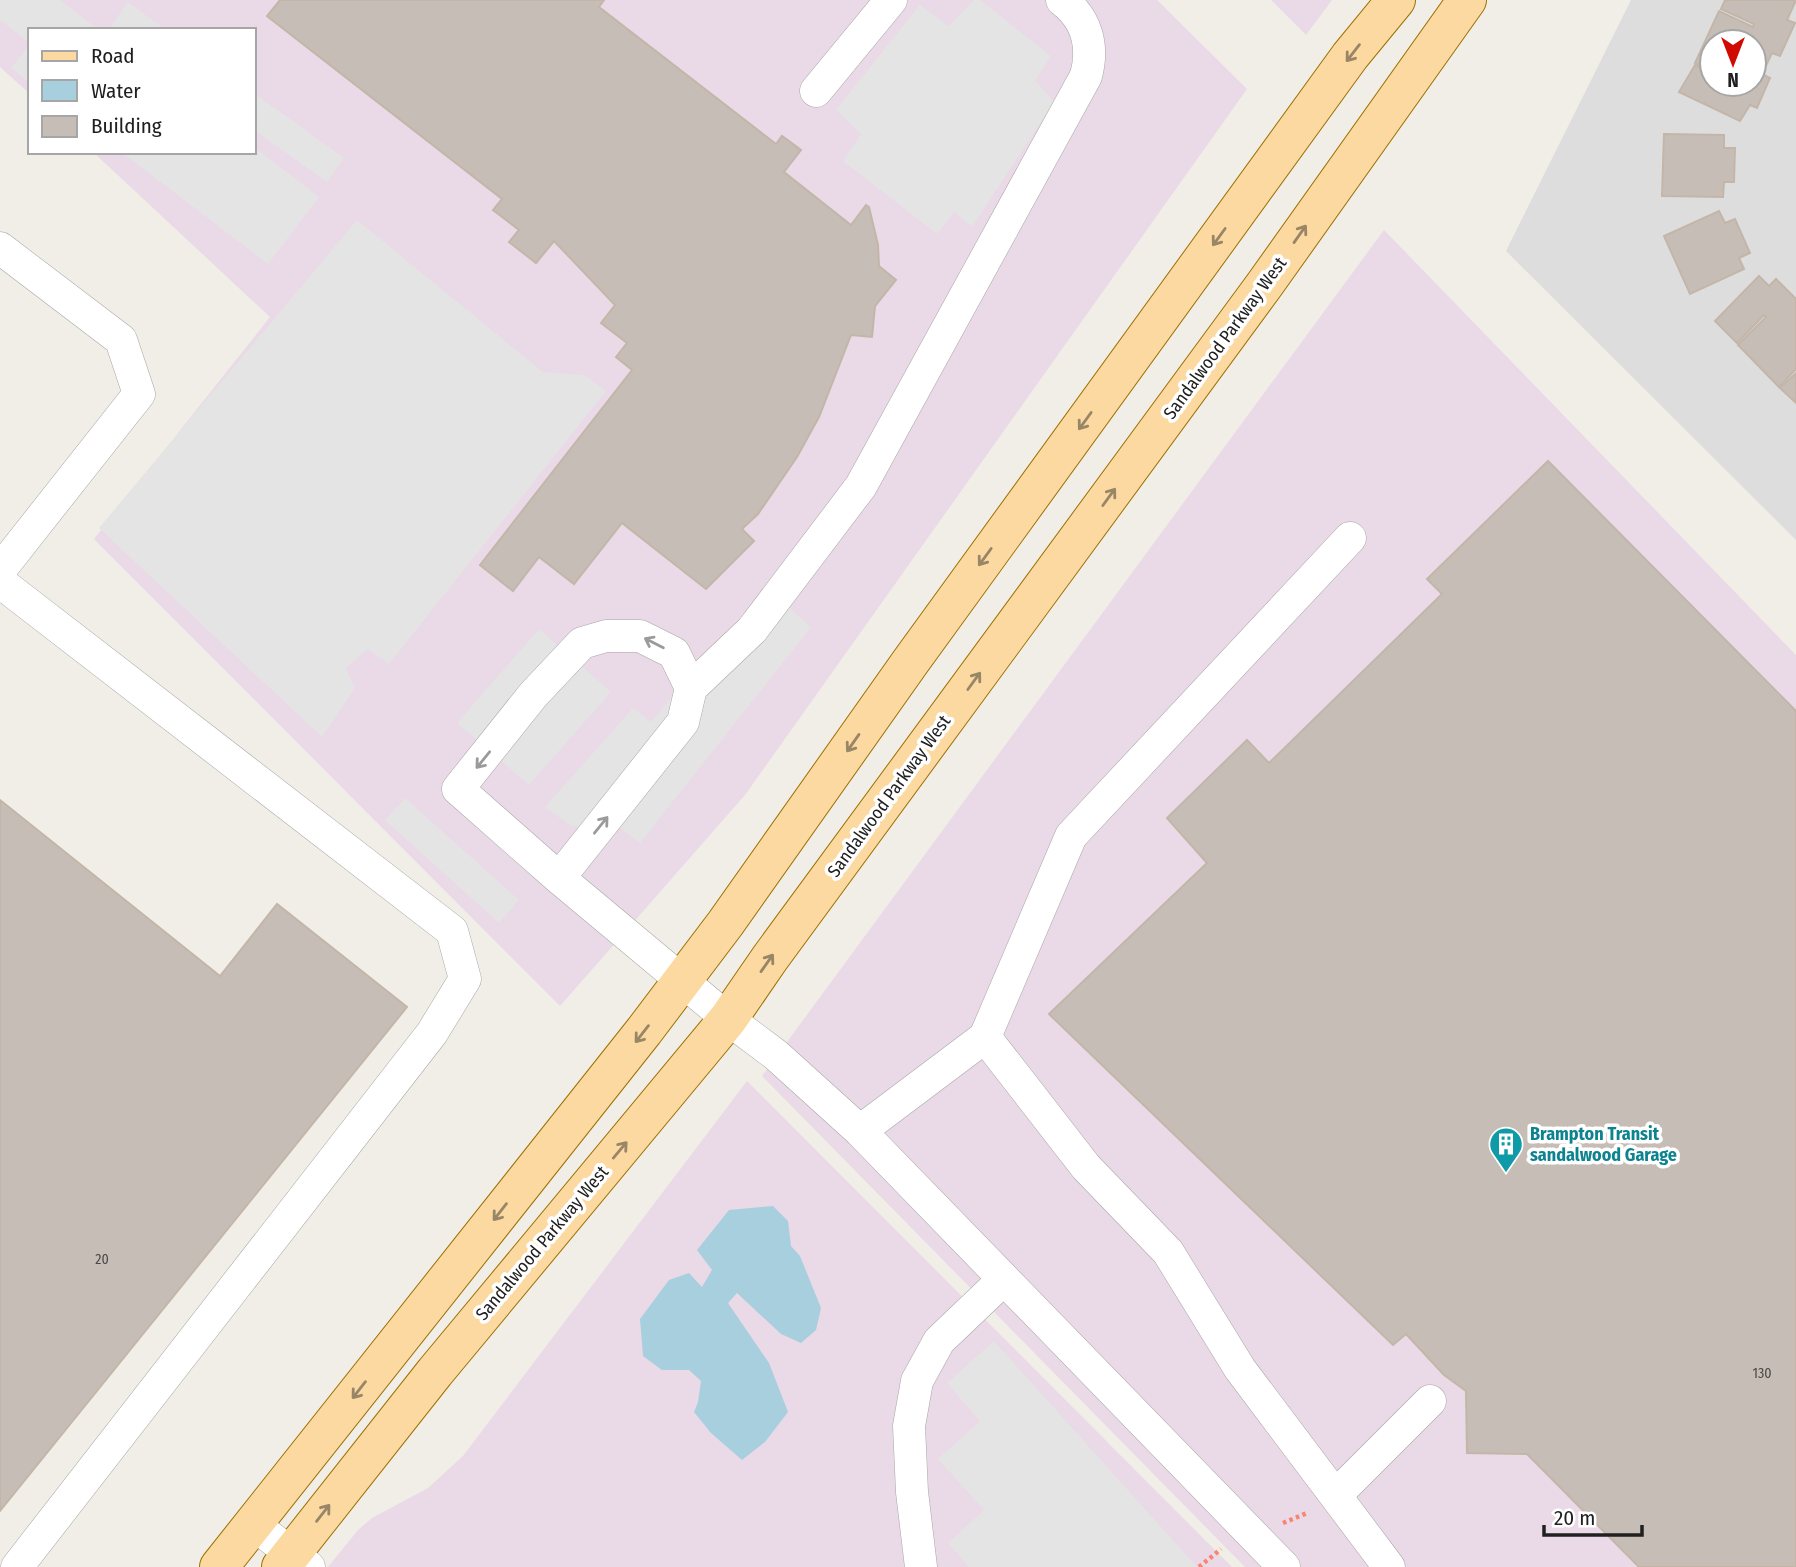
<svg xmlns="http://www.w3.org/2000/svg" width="1796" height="1567" viewBox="0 0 1796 1567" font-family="'Fira Sans Condensed',sans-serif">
<rect width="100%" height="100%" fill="#f1eee7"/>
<path fill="#dedddd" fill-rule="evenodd" d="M1631 0H1796V540L1506 251ZM1712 42H1754V84H1712Z"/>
<g fill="#ead9e6">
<polygon points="0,0 1157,0 1247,89 745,795 560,1006 94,539 270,317 93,152 254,152 254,30 30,30 30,94 0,67"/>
<polygon points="1271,0 1332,0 1306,35"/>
<polygon points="1384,230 1796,655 1796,1567 1245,1567 762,1076"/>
<polygon points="747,1081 1232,1567 328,1567 358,1530 372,1518 428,1488 463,1456"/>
</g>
<g fill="#e4e4e4">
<polygon points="0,0 60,0 99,30 30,30 30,43 0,20"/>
<polygon points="974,0 980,0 1051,56 1035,81 1054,102 972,227 954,212 937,234 843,161 861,134 836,110 920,5 949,26"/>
<polygon points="128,2 166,30 115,30 110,27"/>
<polygon points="30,44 30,83 11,68"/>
<polygon points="254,93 344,158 327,182 254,130"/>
<polygon points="254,147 319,197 268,264 121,152 254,152"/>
<polygon points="357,220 543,372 585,375 606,391 389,664 368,649 346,668 355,688 322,737 99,528"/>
<polygon points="766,587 811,627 640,843 620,828 571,826 545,807 633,708 651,722"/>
<polygon points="539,629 611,692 529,785 457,723"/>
<polygon points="405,798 519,900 499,923 385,820"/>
<polygon points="994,1341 1197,1567 969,1567 948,1543 984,1510 938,1459 980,1421 947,1383"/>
</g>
<polygon fill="#a8cfde" points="773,1206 788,1221 791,1246 800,1256 821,1308 816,1330 801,1343 781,1334 737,1293 728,1303 769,1363 788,1412 765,1442 742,1460 711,1433 694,1412 698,1402 701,1381 689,1370 662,1370 643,1356 640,1319 669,1280 689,1273 702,1287 712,1270 697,1250 729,1210"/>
<g fill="#c6beb6" stroke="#c3b6a9" stroke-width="2">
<polygon points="280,0 604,0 599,7 776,144 782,136 801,150 784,172 851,225 866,205 869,207 878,245 879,266 896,280 875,306 872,337 851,335 819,417 797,457 758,514 742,529 754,541 706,589 622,523 574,584 539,557 513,591 480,565 632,370 616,357 627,343 601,323 615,305 554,241 536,263 509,242 519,230 493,210 502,199 267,16"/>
<polygon points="1725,0 1796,0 1787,20 1795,23 1780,56 1772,53 1762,74 1770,78 1757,108 1750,105 1740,121 1679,92 1695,65 1712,73 1712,84 1754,84 1754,42 1712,42 1712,71 1695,63 1719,11 1753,27 1754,24 1721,9"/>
<polygon points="1664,134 1724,135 1724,148 1735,148 1734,182 1724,182 1723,197 1662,196"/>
<polygon points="1719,211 1725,223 1735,219 1750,253 1739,258 1744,269 1690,294 1664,236"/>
<polygon points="1759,276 1769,286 1776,279 1796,299 1796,369 1779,387 1738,345 1766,317 1764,315 1737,343 1715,321"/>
<polygon points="1796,373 1796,403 1780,388"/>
<polygon points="1548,461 1796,711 1796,1567 1639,1567 1527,1454 1467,1453 1466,1391 1444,1375 1406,1334 1393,1345 1049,1014 1207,863 1167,818 1247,740 1269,763 1442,594 1427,579"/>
<polygon points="0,800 220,976 277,904 407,1007 0,1511"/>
</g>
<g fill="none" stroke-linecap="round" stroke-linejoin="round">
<g stroke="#a7a7a7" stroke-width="33">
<g id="minor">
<polyline points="816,91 891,0"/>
<polyline points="0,248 121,340 139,394 0,570"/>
<polyline points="0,582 452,931 465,979 432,1033 17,1567"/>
<path d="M691 688 752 630 861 486 1086 76C1094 46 1087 19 1062 0"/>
<polyline points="559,878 683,722 691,688 674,653 640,636 606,636 582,643 533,695 458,789 559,878 728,1019 776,1055 860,1131 1284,1567"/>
<polyline points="985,1037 1086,1167 1168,1252 1240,1369 1389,1567"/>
<polyline points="860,1131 985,1037 1071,836 1350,538"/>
<polyline points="1336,1495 1430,1401"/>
<polyline points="253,1524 309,1567"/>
<polyline points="921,1567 912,1492 909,1426 917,1381 939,1341 1003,1280"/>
</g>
</g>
<g stroke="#9c7001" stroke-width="40">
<g id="major">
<polyline points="219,1567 644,1031 725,924 911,661 1350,56 1396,0"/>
<polyline points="281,1567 435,1372 728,1019 770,958 1265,284 1467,0"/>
</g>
</g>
<g stroke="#f9846f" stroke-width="4.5" stroke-dasharray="3.5 3.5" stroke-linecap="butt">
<polyline points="1283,1523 1307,1513"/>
<polyline points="1199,1567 1221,1549"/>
</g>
<use href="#minor" stroke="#fff" stroke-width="32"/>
<use href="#major" stroke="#fcd9a1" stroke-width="38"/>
</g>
<defs><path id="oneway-shaft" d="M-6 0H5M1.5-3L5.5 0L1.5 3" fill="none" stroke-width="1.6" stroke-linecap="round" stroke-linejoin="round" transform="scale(1.75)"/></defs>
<g stroke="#998667">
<use href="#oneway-shaft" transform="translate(1353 53) rotate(128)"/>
<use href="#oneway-shaft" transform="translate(1300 234) rotate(-55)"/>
<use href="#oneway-shaft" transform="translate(1219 237) rotate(126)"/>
<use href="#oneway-shaft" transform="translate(1085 421) rotate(126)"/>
<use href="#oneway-shaft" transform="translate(1109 497) rotate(-54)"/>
<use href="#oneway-shaft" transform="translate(985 557) rotate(126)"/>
<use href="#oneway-shaft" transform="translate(974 681) rotate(-54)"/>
<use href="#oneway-shaft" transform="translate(853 743) rotate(125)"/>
<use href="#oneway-shaft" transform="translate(767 963) rotate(-55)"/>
<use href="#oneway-shaft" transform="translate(642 1034) rotate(128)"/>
<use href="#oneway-shaft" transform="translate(620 1150) rotate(-50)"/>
<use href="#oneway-shaft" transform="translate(500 1212) rotate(128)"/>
<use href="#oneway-shaft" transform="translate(359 1390) rotate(128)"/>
<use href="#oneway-shaft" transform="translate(323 1513) rotate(-52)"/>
</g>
<g stroke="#9b9b9b">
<use href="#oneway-shaft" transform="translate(654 643) rotate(-153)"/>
<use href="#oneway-shaft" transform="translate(483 760) rotate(129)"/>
<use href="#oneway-shaft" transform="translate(601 825) rotate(-51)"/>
</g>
<defs>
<g id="building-pin" transform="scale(1.75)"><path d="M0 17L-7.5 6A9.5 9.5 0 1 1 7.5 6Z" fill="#0f9aa8" stroke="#fff"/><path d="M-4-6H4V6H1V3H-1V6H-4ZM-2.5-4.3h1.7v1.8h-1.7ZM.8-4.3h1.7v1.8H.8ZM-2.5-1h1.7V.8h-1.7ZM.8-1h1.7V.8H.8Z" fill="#fff"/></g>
</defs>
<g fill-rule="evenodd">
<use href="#building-pin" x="1506" y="1144"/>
</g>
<g text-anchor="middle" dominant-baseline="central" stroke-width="7" stroke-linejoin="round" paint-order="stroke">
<g font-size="14" fill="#4a4846">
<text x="102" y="1259">20</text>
<text x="1762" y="1373">130</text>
</g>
<g font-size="18" fill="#202020" stroke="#fff">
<text transform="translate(1225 338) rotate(-54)">Sandalwood Parkway West</text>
<text transform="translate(889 796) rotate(-54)">Sandalwood Parkway West</text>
<text transform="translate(542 1243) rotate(-50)">Sandalwood Parkway West</text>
</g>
<g font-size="18" font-weight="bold" fill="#0d838f" stroke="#fff" text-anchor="start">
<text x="1530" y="1134">Brampton Transit<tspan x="1530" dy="21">sandalwood Garage</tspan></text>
</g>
</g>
<rect x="28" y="28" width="228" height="126" fill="#ffffff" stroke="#a6a6a6" stroke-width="2"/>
<rect x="42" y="51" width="35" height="10" fill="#fcd9a1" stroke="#a6a6a6" stroke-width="2"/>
<text x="91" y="63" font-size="21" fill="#202020">Road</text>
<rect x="42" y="80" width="35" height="21" fill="#a8cfde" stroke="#a6a6a6" stroke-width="2"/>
<text x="91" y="98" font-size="21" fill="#202020">Water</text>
<rect x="42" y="116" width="35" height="21" fill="#c6beb6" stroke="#a6a6a6" stroke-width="2"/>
<text x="91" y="133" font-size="21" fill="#202020">Building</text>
<g transform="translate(1733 63) rotate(180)"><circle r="33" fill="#ffffff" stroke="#a6a6a6" stroke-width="2"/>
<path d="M0-5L12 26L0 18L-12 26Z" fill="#d00a01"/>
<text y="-10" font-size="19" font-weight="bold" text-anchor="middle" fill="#202020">N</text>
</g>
<path d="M1544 1525v10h98v-10" fill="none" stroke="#202020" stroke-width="3.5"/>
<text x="1554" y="1525" font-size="21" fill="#202020" stroke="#ffffff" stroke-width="5" paint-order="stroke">20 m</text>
</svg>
